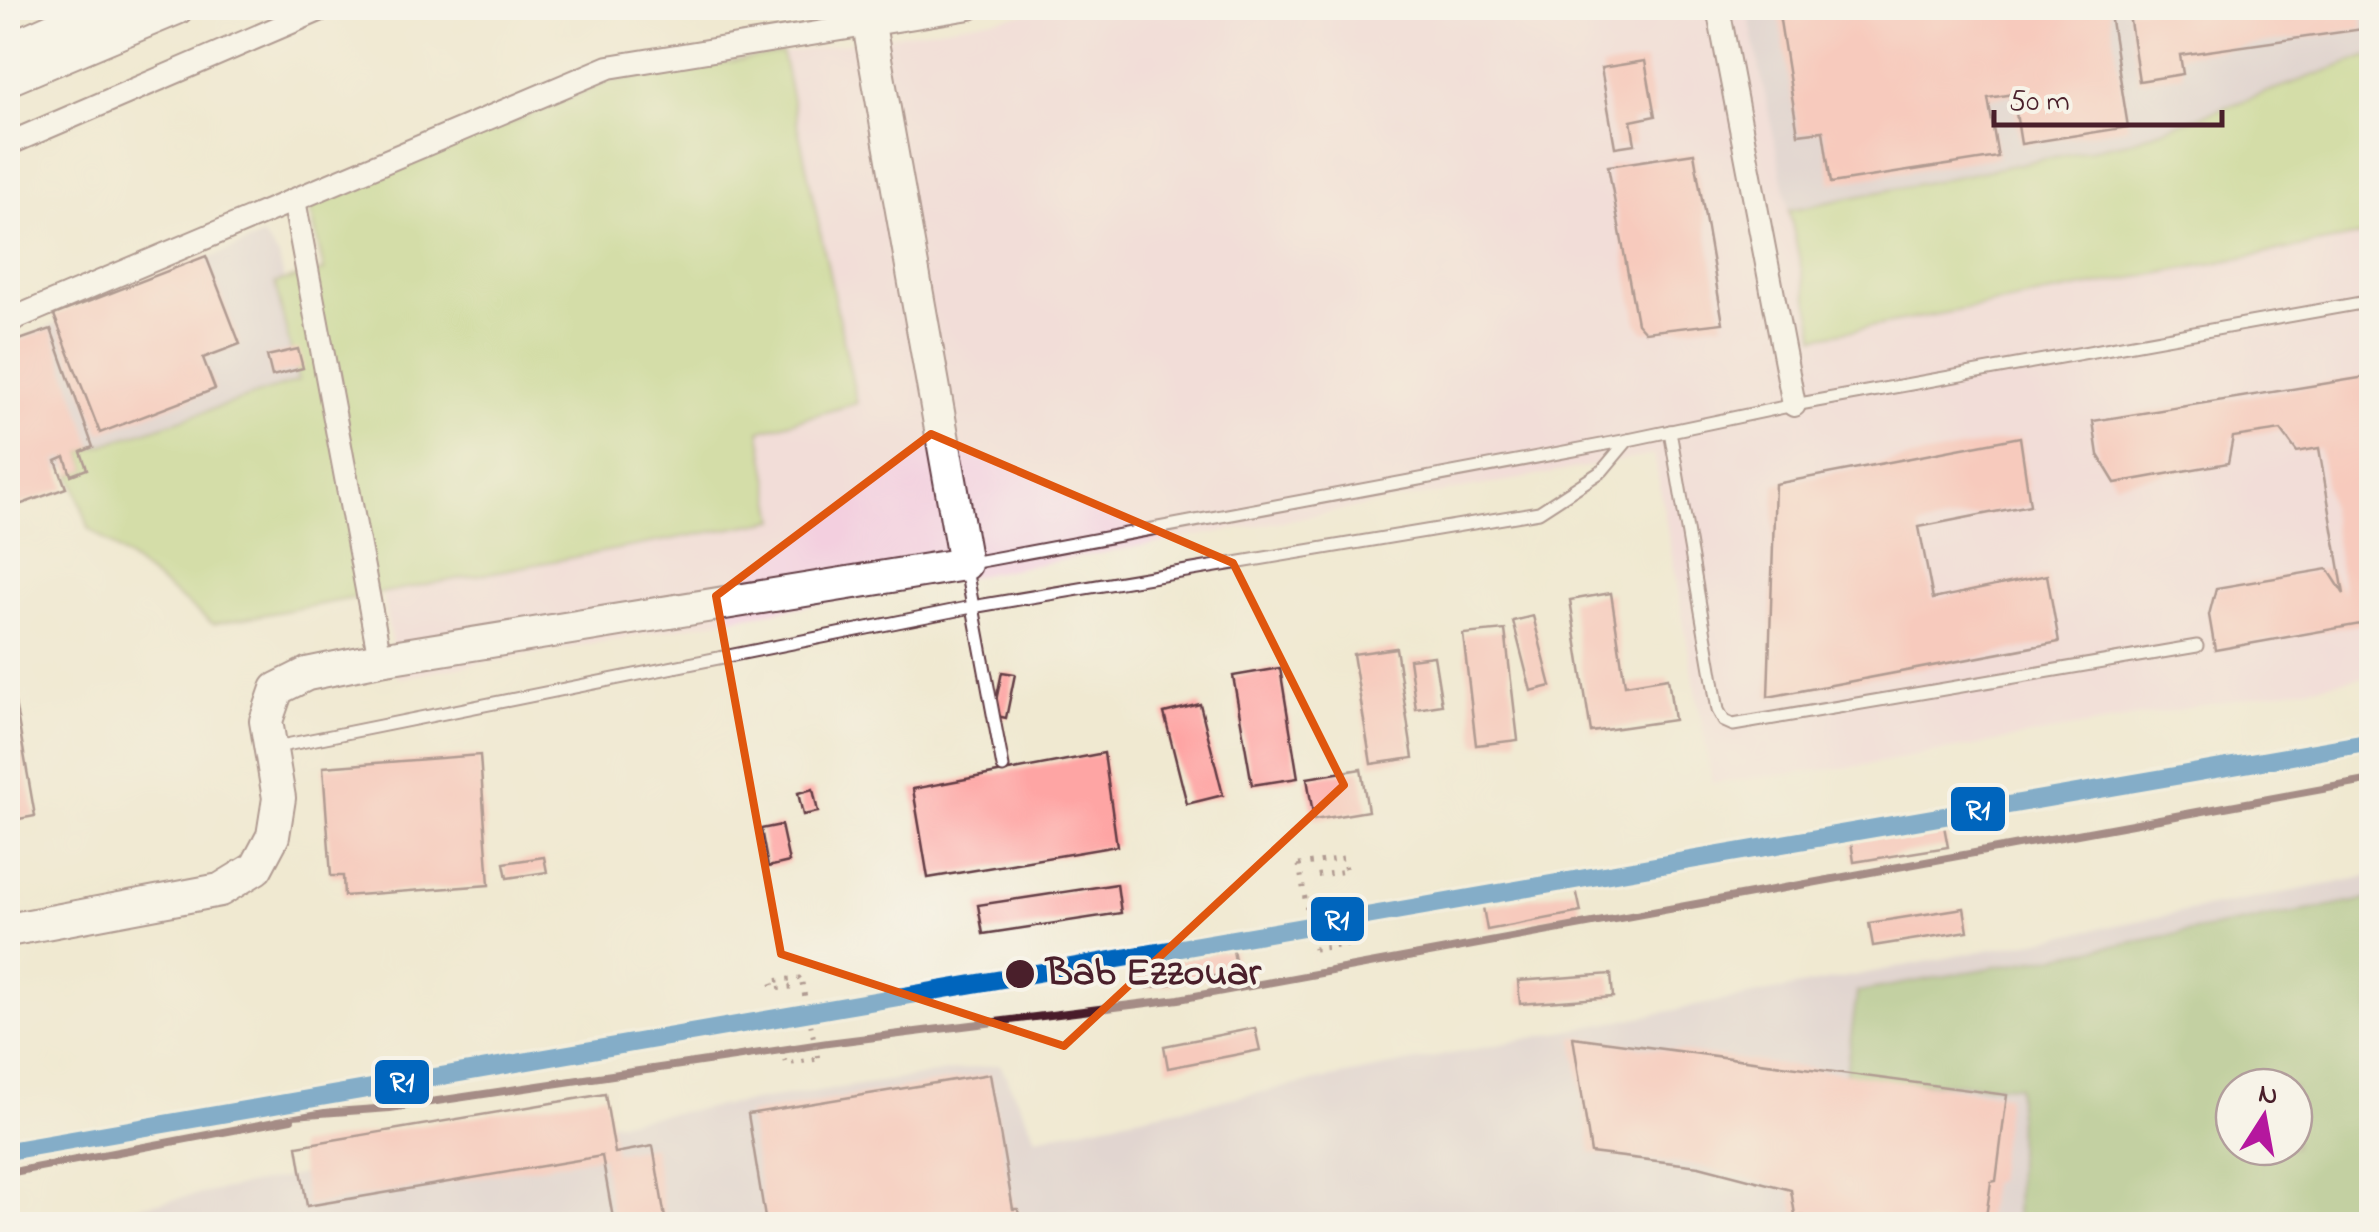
<svg xmlns="http://www.w3.org/2000/svg" width="2379" height="1232" viewBox="0 0 2379 1232" font-family="'Indie Flower',sans-serif">
<rect width="100%" height="100%" fill="#f7f3e8"/>
<filter id="ink" filterUnits="userSpaceOnUse"><feTurbulence type="fractalNoise" baseFrequency=".01" numOctaves="2"/><feDisplacementMap in="SourceGraphic" scale="20" xChannelSelector="R" yChannelSelector="G"/><feConvolveMatrix kernelMatrix="1 2 1 2 8 2 1 2 1" color-interpolation-filters="sRGB"/></filter>
<filter id="wash" filterUnits="userSpaceOnUse"><feTurbulence type="fractalNoise" baseFrequency=".0048" numOctaves="4" result="noise"/><feDisplacementMap in="SourceGraphic" scale="40" xChannelSelector="R" yChannelSelector="G"/><feGaussianBlur stdDeviation="2.25" result="paint"/><feColorMatrix in="noise" values="0 0 0 0 0 0 0 0 0 0 0 0 0 0 0 0 0 1.4 0 .05"/><feComposite in="paint" operator="in"/></filter>
<g filter="url(#wash)">
<rect width="100%" height="100%" fill="#f0e9d1"/>
<polygon fill="#f3cfdf" points="1062,8 1747,8 1790,210 2128,142 2371,55 2371,676 1859,766 1712,783 1654,455 398,678 310,207 607,82"/>
<g fill="#cfbdce" fill-rule="evenodd">
<polygon points="1747,8 2371,8 2371,55 2128,142 1789,210"/>
<polygon points="263,236 279,257 308,393 8,486 8,344"/>
<path d="M2371 876V1224H48L424 1150 1000 1064 1036 1137 1561 1032ZM2234 1087H2294V1147H2234Z"/>
</g>
<g fill="#b1cf76" stroke="#7e7750" stroke-width="2.5">
<polygon points="782,53 857,403 760,431 776,520 213,624 89,528 71,475 87,469 81,452 298,381 275,283 324,271 310,207 607,82"/>
<polygon points="2371,55 2371,234 1816,337 1789,210 2128,142"/>
</g>
<path fill="#8cb267" stroke="#6b6849" stroke-width="2.5" fill-rule="evenodd" d="M2371 899V1224H2016L2018 1086 1845 1080 1857 992ZM2234 1087H2294V1147H2234Z"/>
<g id="blocks">
<g fill="#fea5a4">
<polygon points="1778,8 2109,8 2128,127 2021,144 2013,94 1988,98 1998,157 1831,183 1823,131 1798,134"/>
<polygon points="2128,8 2360,8 2363,29 2180,55 2183,74 2139,81"/>
<polygon points="1645,61 1655,116 1631,121 1635,144 1615,147 1601,68"/>
<polygon points="1694,153 1723,323 1645,332 1637,323 1608,166"/>
<polygon points="206,256 240,344 203,358 215,389 100,433 54,315"/>
<polygon points="51,329 93,447 81,452 87,469 71,475 65,457 56,461 66,488 8,509 8,344"/>
<polygon points="298,349 303,368 272,376 267,356"/>
<polygon points="2372,376 2372,622 2215,650 2209,615 2216,588 2328,569 2344,594 2319,448 2297,452 2281,430 2233,437 2228,463 2115,483 2098,455 2093,421"/>
<polygon points="2020,437 2030,505 1919,527 1933,599 2047,575 2059,642 1768,697 1775,484"/>
<polygon points="1611,593 1625,685 1668,678 1674,720 1591,732 1570,600"/>
<polygon points="1533,616 1551,686 1531,691 1513,621"/>
<polygon points="1505,630 1518,740 1476,745 1463,634"/>
<polygon points="1396,648 1413,758 1371,764 1353,654"/>
<polygon points="1434,656 1442,705 1416,709 1409,659"/>
<polygon points="1280,668 1298,778 1252,785 1233,676"/>
<polygon points="1002,672 1015,674 1006,718 993,715"/>
<polygon points="13,691 35,816 8,821 8,692"/>
<polygon points="1200,704 1223,795 1187,804 1164,713"/>
<polygon points="1104,753 1117,846 928,878 913,789"/>
<polygon points="480,755 489,885 344,896 343,876 331,876 323,767"/>
<polygon points="1361,769 1368,811 1314,820 1307,778"/>
<polygon points="813,789 818,812 803,815 798,793"/>
<polygon points="781,825 789,862 768,867 761,829"/>
<polygon points="1944,826 1948,847 1854,862 1851,841"/>
<polygon points="544,857 547,872 507,878 504,863"/>
<polygon points="1117,884 1121,913 983,934 978,905"/>
<polygon points="1576,889 1581,912 1487,930 1483,907"/>
<polygon points="1964,908 1968,931 1873,946 1869,923"/>
<polygon points="1233,950 1237,972 1147,988 1143,966"/>
<polygon points="1611,974 1613,997 1520,1004 1518,981"/>
<polygon points="1255,1028 1260,1050 1168,1068 1164,1046"/>
<polygon points="1573,1037 2007,1095 1996,1181 1991,1182 1985,1224 1820,1224 1821,1218 1795,1215 1791,1190 1699,1166 1591,1153"/>
<polygon points="990,1074 1013,1209 1018,1209 1020,1224 766,1224 748,1114"/>
<polygon points="605,1094 615,1153 653,1146 666,1224 614,1224 602,1156 307,1206 297,1146"/>
</g>
</g>
</g>
<g filter="url(#ink)">
<use href="#blocks" fill-opacity="0" stroke="#633d44" stroke-width="2.5"/>
<g fill="none" stroke-linecap="round" stroke-linejoin="round">
<g stroke="#633d44" stroke-width="15">
<g id="lane">
<polyline points="1670,431 1718,710 1724,721 1733,725 2197,646"/>
<polyline points="276,747 972,607 1539,512 1602,471 1628,440"/>
<polyline points="1003,767 965,564 1628,440 1794,405 2372,301"/>
</g>
</g>
<g stroke="#633d44" stroke-width="26">
<g id="street">
<polyline points="1718,8 1794,405"/>
<polyline points="8,144 324,8"/>
<polyline points="294,200 380,659"/>
<polyline points="8,321 609,67 970,8"/>
</g>
</g>
<g stroke="#633d44" stroke-width="36">
<g id="secondary">
<polyline points="8,49 102,8"/>
<polyline points="8,79 177,8"/>
<polyline points="8,930 220,890 256,868 273,836 279,798 266,721 277,689 307,674 380,659 965,564 866,8"/>
</g>
</g>
<g stroke="#633d44" stroke-width="5" stroke-dasharray="2.5 8" stroke-linecap="butt">
<polyline points="1299,865 1343,858 1346,871 1314,876"/>
<polyline points="1314,949 1358,944 1355,930 1332,934"/>
<polyline points="791,987 774,989 771,981 799,978 802,983"/>
<polyline points="805,1048 782,1052 786,1064 818,1059"/>
</g>
<use href="#lane" stroke="#fff" stroke-width="11"/>
<use href="#street" stroke="#fff" stroke-width="22"/>
<use href="#secondary" stroke="#fff" stroke-width="32"/>
<g stroke="#4a1f2b" stroke-width="8">
<polyline points="279,1116 390,1108 828,1043 1179,999 2372,780"/>
<path d="M8 1151C795 1012 1583 876 2372 742"/>
<polyline points="8,1173 291,1119"/>
</g>
<g stroke="#633d44" stroke-width="5" stroke-dasharray="2.5 8" stroke-linecap="butt">
<polyline points="1299,865 1314,949"/>
<polyline points="802,983 818,1059"/>
</g>
<g stroke="#f7f3e8" stroke-width="25">
<path id="rail-1" d="M8 1151C795 1012 1583 876 2372 742"/>
</g>
<use href="#rail-1" stroke="#0065bd" stroke-width="18"/>
</g>
</g>
<path d="M0 0H2379V1232H0ZM931 434 1233 563 1344 785 1064 1046 781 954 716 596Z" fill="#f0e9d1" fill-opacity=".55" fill-rule="evenodd"/>
<path fill="none" stroke="#e0560e" stroke-width="8" stroke-linejoin="round" d="M931 434 1233 563 1344 785 1064 1046 781 954 716 596Z"/>
<circle fill="#4a1f2b" stroke="#f7f3e8" stroke-width="4" cx="1020" cy="974" r="16"/>
<g text-anchor="middle" dominant-baseline="central" stroke-width="8" stroke-linejoin="round" paint-order="stroke">
<g font-size="40" font-weight="bold" fill="#4a1f2b" stroke="#f7f3e8" text-anchor="start">
<text x="1046" y="974">Bab Ezzouar</text>
</g>
</g>
<g stroke="#f7f3e8" stroke-width="4">
<rect x="1949" y="785" width="58" height="48" rx="10" fill="#0065bd"/>
<rect x="1309" y="895" width="57" height="48" rx="10" fill="#0065bd"/>
<rect x="373" y="1058" width="58" height="48" rx="10" fill="#0065bd"/>
</g>
<g font-size="28" text-anchor="middle" font-weight="bold" fill="#fff">
<text x="1978" y="819">R1</text>
<text x="1337" y="929">R1</text>
<text x="402" y="1091">R1</text>
</g>
<rect width="2379" height="1232" fill="none" stroke="#f7f3e8" stroke-width="40"/>
<g transform="translate(2264 1117) rotate(11)"><circle r="48" fill="#f7f3e8" stroke="#b29e9c" stroke-width="2.5"/>
<path d="M0-8L18 38L0 25L-18 38Z" fill="#b5179e"/>
<text y="-15" font-size="28" font-weight="bold" text-anchor="middle" fill="#4a1f2b">N</text>
</g>
<path d="M1994 110v15h228v-15" fill="none" stroke="#4a1f2b" stroke-width="5"/>
<text x="2009" y="110" font-size="30" fill="#4a1f2b" stroke="#f7f3e8" stroke-width="8" paint-order="stroke">50 m</text>
</svg>
